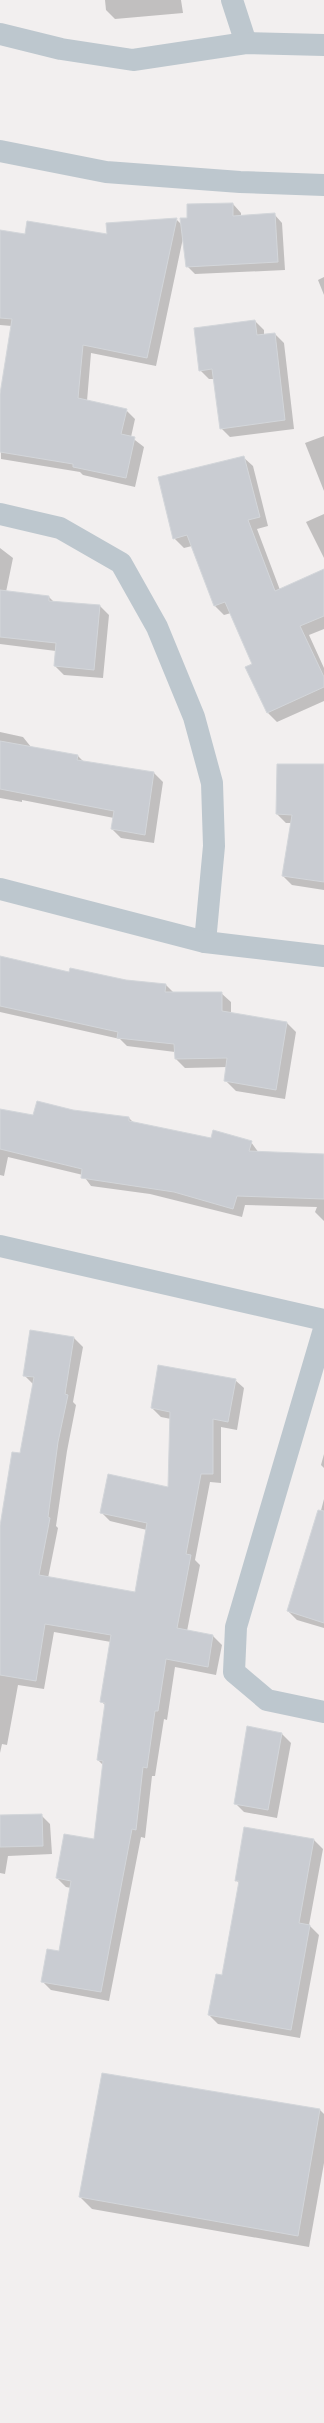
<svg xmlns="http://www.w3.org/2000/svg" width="324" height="2423" viewBox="0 0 324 2423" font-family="'PT Sans',sans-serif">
<rect width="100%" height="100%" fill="#f2efef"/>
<g fill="#0003">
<polygon points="105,0 181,0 183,13 115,19 106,10"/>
<polygon points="233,204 241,213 241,216 274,214 282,223 285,270 195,274 187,266 183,238 156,366 91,353 87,401 126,410 135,419 131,437 144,447 135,487 83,475 80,472 1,459 0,400 12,326 0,325 0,231 26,235 108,235 176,219 182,225 188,219"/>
<polygon points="324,277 324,295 318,280"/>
<polygon points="255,321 264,330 264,336 275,334 284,343 294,429 230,437 221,428 214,379 209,379 200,370"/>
<polygon points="324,436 324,491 305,443"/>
<polygon points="243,457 253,466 268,526 257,529 280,590 324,570 324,629 309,635 324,668 324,701 277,722 268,713 253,664 231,613 224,615 215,606 192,546 184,548 174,538"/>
<polygon points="324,514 324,558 306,522"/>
<polygon points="0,548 13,558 6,592 49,597 54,602 100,606 109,615 103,678 64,675 55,666 56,651 0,644"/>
<polygon points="0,732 23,737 31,747 78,756 84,762 154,773 163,782 154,843 121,838 112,829 114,818 22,800 22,802 0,798"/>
<polygon points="278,765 324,765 324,890 292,885 283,876 291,823 286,823 277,814"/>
<polygon points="0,957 70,973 166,985 174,993 221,993 231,1002 231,1014 287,1023 296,1032 285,1099 236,1091 226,1081 228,1067 185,1068 176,1059 175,1052 127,1046 120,1039 0,1012"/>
<polygon points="0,1110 34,1116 73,1111 129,1118 134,1123 212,1139 251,1142 259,1153 324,1155 324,1221 315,1212 317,1207 245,1205 242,1217 150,1194 91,1186 83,1175 8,1157 4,1176 0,1175"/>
<polygon points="74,1338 83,1347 73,1402 76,1405 67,1451 56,1526 58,1528 48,1578 136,1593 147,1530 110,1521 101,1512 169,1488 171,1419 161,1417 152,1408 235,1380 244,1388 237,1430 221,1427 221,1483 210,1482 195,1560 200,1565 187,1631 213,1636 222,1645 216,1675 175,1667 167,1720 164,1719 155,1776 152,1776 145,1838 141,1837 109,2001 51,1990 42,1981 59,1952 71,1888 66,1887 57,1878 94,1840 103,1765 98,1760 106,1706 101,1701 111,1642 54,1632 44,1689 18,1685 7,1745 2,1744 0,1753 0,1527 21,1454 33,1384 24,1375"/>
<polygon points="324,1454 324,1468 321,1465"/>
<polygon points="324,1499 324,1628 297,1620 288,1611 313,1541"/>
<polygon points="282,1734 291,1743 277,1818 244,1812 235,1803"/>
<polygon points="41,1815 50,1824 52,1854 8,1856 5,1874 0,1873 0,1816"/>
<polygon points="314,1840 323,1849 309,1925 319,1935 300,2038 218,2024 209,2015 223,1976 240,1884 236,1880"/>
<polygon points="320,2110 324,2114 324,2163 309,2247 92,2209 80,2197"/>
</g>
<g fill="#c9ccd2" stroke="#d3d6da">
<polygon points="233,203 233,216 275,213 278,262 186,267 180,218 187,218 187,204"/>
<polygon points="177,218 147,358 83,345 78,398 127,409 121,434 135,437 126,478 73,467 73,464 0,452 0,394 12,319 0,318 0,230 25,234 27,221 107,234 106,223"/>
<polygon points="255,320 257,335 275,333 285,420 220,429 212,369 199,371 194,328"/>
<polygon points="244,456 260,517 248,520 275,591 324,569 324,616 300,626 324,677 324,687 267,713 245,667 252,664 225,602 214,606 187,535 173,539 158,477"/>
<polygon points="0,590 49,596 49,601 100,605 94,670 54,666 56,643 0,637"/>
<polygon points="0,741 78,755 77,760 154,772 145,835 111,829 114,811 0,789"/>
<polygon points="277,764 324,764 324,882 282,876 292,815 276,814"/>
<polygon points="0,956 69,972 70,968 126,980 166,984 165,992 222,992 222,1011 287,1022 276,1090 224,1081 227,1058 175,1059 174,1044 117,1038 118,1032 0,1006"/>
<polygon points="37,1101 73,1110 129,1117 129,1121 211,1138 213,1130 252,1141 249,1151 324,1154 324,1199 237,1196 233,1209 174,1192 81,1178 82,1169 0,1149 0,1109 33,1115"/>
<polygon points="30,1330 74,1337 65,1394 68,1395 58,1442 48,1517 50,1518 39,1575 135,1592 147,1523 100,1513 108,1474 168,1487 170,1412 151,1408 158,1365 236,1379 228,1422 213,1419 213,1474 201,1474 186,1554 191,1555 177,1628 213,1635 208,1667 166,1659 158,1711 155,1711 147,1768 143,1767 136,1830 132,1829 101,1992 41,1982 47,1949 59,1951 71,1881 56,1878 64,1834 94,1839 103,1761 97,1760 105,1703 100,1702 111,1635 45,1624 36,1681 0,1675 0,1526 12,1452 20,1453 34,1377 23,1376"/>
<polygon points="318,1510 324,1511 324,1623 287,1611"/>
<polygon points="247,1726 282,1733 268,1810 234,1804"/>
<polygon points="42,1814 43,1846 0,1847 0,1815"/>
<polygon points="244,1827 314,1839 299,1923 310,1925 291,2030 208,2015 216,1974 222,1975 239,1881 235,1881"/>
<polygon points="102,2073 320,2109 298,2236 79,2197"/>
</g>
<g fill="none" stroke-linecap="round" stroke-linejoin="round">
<g stroke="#bdc7ce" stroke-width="22">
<polyline points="232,0 246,43"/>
<polyline points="0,34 61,49 133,60 246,43 324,45"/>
<polyline points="0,151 106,172 240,182 324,185"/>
<polyline points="0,514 60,528 121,563 157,627 194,717 212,783 214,846 205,942"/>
<polyline points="0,889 205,942 324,956"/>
<polyline points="0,1246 324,1320"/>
<polyline points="324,1329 236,1627 234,1672 267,1700 324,1712"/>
</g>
</g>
</svg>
